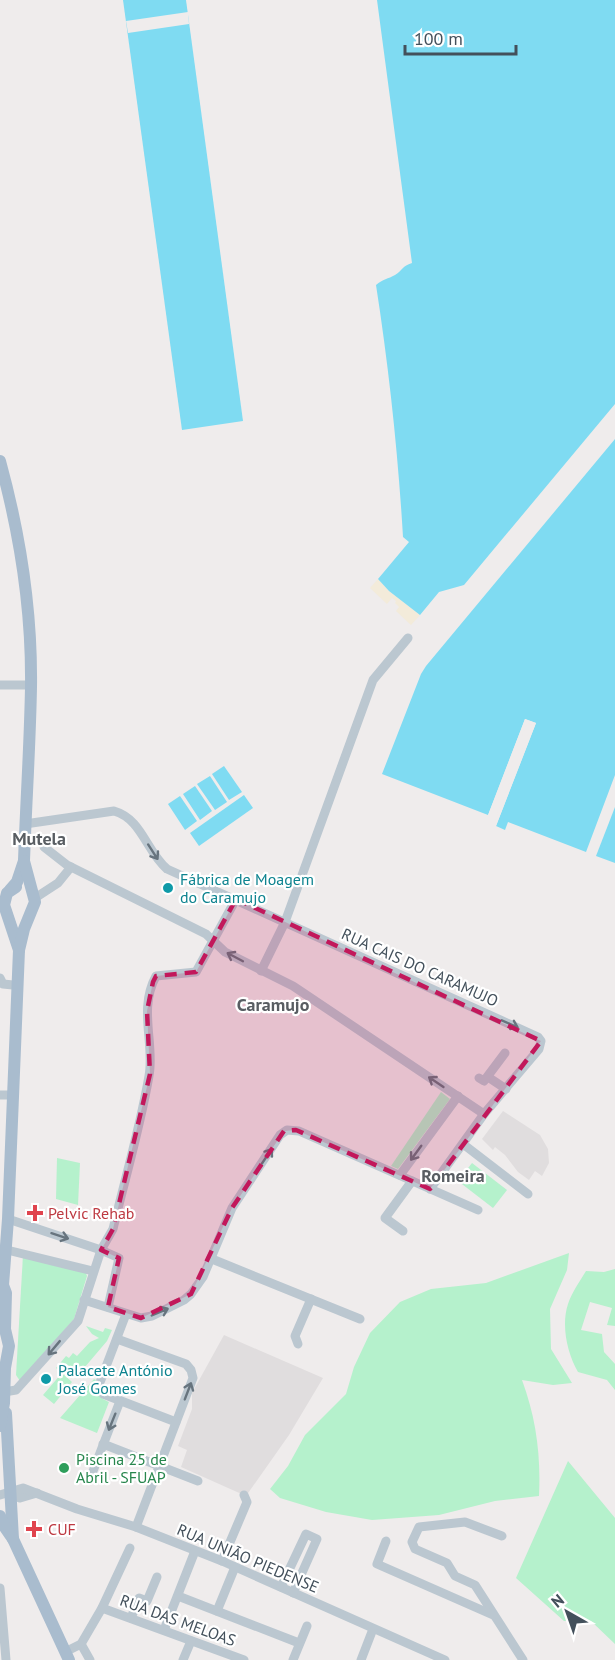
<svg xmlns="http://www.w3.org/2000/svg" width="615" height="1660" viewBox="0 0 615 1660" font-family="'PT Sans',sans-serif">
<rect width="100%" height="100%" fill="#efecec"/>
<g fill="#e0ddde">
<polygon points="503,1111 540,1135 548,1149 549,1163 542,1176 535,1171 529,1180 518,1172 505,1155 495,1147 493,1150 482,1139"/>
<polygon points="224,1335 323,1378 289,1435 246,1496 181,1467 187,1450 178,1446 192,1409 192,1393"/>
</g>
<g fill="#b5f1cc">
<polygon points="441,1092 450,1099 398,1169 391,1166"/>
<polygon points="57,1158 80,1163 78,1205 56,1199"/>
<polygon points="472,1163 507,1190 493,1208 458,1181"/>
<path d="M569 1253 567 1270 550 1309 551 1349 572 1383 553 1385 522 1380C536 1418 541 1455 539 1496L495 1501 439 1515 372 1520 326 1512 280 1498 270 1489 288 1466 305 1435 346 1394 354 1367 370 1333 400 1302 431 1289 486 1283Z"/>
<polygon points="23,1255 86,1273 87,1276 74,1319 20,1381 16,1375"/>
<path d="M615 1269V1326L607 1325 612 1308 590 1302 581 1330 602 1334 604 1352 615 1364V1390L607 1380 578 1372C567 1353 561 1325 568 1304 572 1292 580 1281 586 1271L604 1272Z"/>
<polygon points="86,1326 103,1332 105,1328 112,1330 107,1341 79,1374 68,1365 62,1373 72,1382 54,1404 43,1395 62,1373 56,1368 66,1356 69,1358 73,1353 77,1356 90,1342 99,1338 92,1334"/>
<path d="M94 1379 96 1380C91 1391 100 1398 109 1402L97 1433 60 1418Z"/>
<polygon points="568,1461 615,1518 615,1644 591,1621 564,1621 516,1578"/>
</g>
<polygon fill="#f3ebda" points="378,579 389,591 420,615 411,625 396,611 399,607 395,603 396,601 392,598 387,604 370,588"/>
<g fill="#7fdbf2">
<polygon points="123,0 186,0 243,421 182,430"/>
<path d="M377 0H615V404L464 585 439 592 420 615 389 591 378 579 409 542 403 537C398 452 389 369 376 285 383 279 388 279 395 275 403 270 402 266 412 263Z"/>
<polygon points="615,439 615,775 586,852 508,822 505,830 496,826 536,723 525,719 488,815 382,774 421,674 426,666"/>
<polygon points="224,766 242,792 229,800 212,774"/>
<polygon points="210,776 227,802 215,810 197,784"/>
<polygon points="195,786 212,811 200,820 183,794"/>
<polygon points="244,795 253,808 199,846 190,833"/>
<polygon points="180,796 197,821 185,830 168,804"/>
<polygon points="615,807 615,863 596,856"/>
</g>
<g fill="#efecec">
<polygon points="188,12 189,24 128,33 126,21"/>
<polygon points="525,719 536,723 496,826 493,825 532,725 527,723 491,816 487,818"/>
</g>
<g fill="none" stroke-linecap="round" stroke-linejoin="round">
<g stroke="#bbc7d0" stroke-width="9">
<polyline points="0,685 31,685"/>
<path d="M25 824 114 811C142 819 146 851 167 869L538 1037 541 1041 539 1049 484 1114 430 1189"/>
<polyline points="44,847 67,865 206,934 225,952 293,986 484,1114"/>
<polyline points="35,898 58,883 71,867"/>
<polyline points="261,971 285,922 373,680 408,638"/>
<polyline points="0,978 3,984 13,985 18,982"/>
<polyline points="488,1077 506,1089"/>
<polyline points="479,1078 484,1081 505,1053"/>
<polyline points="0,1095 13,1095"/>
<polyline points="463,1144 528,1194"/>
<polyline points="400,1175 458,1096"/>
<polyline points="8,1219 101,1250 119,1258 108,1307"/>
<polyline points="403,1231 385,1218 412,1181"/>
<polyline points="7,1250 93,1271"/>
<polyline points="212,1259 360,1319"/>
<polyline points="84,1300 141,1318 152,1316 184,1300 191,1294 203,1277 232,1208 280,1135 287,1130 299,1131 478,1210"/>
<polyline points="126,1314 99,1385 103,1394 176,1422"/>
<polyline points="117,1339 186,1364 191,1370 193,1378 136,1527"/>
<polyline points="298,1344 295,1336 311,1299"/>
<path d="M4 1392 16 1390 78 1321 101 1250 113 1229C125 1179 140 1128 149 1076 155 1044 138 1009 156 976L196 972 236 899"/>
<polyline points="103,1444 198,1481"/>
<polyline points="90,1479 120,1401"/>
<polyline points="10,1494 20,1498 37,1493"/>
<polyline points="0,1495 23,1488 77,1509 136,1527 222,1561 445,1660"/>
<polyline points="502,1536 465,1522 419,1527 412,1542 415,1549 447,1563 455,1576 475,1585 523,1660"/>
<polyline points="386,1541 377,1564 493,1615"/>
<polyline points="222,1561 247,1502 244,1495"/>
<polyline points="281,1587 306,1534 317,1539 293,1593"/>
<polyline points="0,1588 6,1660"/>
<polyline points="178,1596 299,1643"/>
<polyline points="102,1608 244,1660"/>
<polyline points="217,1611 235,1567"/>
<polyline points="131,1618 139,1598 147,1601 157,1577"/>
<polyline points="164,1630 195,1551"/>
<polyline points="81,1644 90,1660"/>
<polyline points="65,1652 81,1644 102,1608 130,1548"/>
<polyline points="183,1660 191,1641"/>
<polyline points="293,1660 307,1626"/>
<polyline points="361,1660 373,1629"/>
</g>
<g stroke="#a9bcce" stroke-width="12">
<path d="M0 461C20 534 32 611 31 687 30 745 26 803 24 861L17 882 10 890"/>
<polyline points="16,887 7,893 4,905 19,950"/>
<polyline points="6,1413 13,1539"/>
<polyline points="0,1426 4,1403 5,1368 9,1346 5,1329 6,1293 3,1285 8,1219 19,950 24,929 35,902 24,861"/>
<polyline points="0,1516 4,1526 13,1539 69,1660"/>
</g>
</g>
<defs><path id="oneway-shaft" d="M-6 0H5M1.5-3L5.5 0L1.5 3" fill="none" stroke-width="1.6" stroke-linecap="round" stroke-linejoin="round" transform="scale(1.5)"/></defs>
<g stroke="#67747e">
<use href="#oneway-shaft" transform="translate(153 852) rotate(57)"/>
<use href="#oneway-shaft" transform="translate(235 957) rotate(-152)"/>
<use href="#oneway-shaft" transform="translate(510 1024) rotate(24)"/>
<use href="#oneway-shaft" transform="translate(436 1082) rotate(-146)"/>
<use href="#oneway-shaft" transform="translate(416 1153) rotate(126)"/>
<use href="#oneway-shaft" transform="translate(267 1156) rotate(-56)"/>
<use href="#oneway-shaft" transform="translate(60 1236) rotate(18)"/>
<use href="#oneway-shaft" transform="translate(160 1312) rotate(-23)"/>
<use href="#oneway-shaft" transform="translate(54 1348) rotate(130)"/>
<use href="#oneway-shaft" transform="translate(188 1391) rotate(-69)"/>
<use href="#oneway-shaft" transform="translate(112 1422) rotate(112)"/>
</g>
<path fill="#c2185b" fill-opacity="0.2" stroke="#c2185b" stroke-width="4.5" stroke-dasharray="12 8" stroke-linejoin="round" d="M236 899 541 1041 430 1189 296 1130 284 1131 232 1208 191 1294 141 1318 108 1307 119 1258 101 1250 113 1229 150 1074 147 1011 153 982 156 976 196 972Z"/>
<g fill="#0f9aa8" stroke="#fff" stroke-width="2">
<circle cx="168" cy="888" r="6"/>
<circle cx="46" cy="1379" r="6"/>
</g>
<g fill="#e0444e" stroke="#fff" stroke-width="2">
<path d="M32 1204h6v6h6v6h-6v6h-6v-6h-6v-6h6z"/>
<path d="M31 1520h6v6h6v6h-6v6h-6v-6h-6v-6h6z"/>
</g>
<circle fill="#2e9e5b" stroke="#fff" stroke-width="2" cx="64" cy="1468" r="6"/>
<g text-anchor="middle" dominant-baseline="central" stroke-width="4.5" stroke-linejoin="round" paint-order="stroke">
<g font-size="16" fill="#0d838f" stroke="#fff" text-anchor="start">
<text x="180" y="879">Fábrica de Moagem<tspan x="180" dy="18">do Caramujo</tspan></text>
<text x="58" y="1370">Palacete António<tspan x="58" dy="18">José Gomes</tspan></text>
</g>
<g font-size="16" fill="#43505b" stroke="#fff">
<text transform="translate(420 967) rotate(24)">RUA CAIS DO CARAMUJO</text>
<text transform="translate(248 1558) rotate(23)">RUA UNIÃO PIEDENSE</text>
<text transform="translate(178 1620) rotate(20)">RUA DAS MELOAS</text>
</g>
<g font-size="16" fill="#be3a42" stroke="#fff" text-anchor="start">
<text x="48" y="1213">Pelvic Rehab</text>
<text x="48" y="1529">CUF</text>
</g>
<g font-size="16" fill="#27864d" stroke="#fff" text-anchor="start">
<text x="76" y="1459">Piscina 25 de<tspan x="76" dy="18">Abril - SFUAP</tspan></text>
</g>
<g font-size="18" font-weight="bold" fill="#585d62" stroke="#fff">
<text x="39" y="838">Mutela</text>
<text x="273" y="1004">Caramujo</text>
<text x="453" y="1175">Romeira</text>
</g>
</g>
<g transform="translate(567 1612) rotate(320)" stroke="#ffffff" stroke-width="4.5" paint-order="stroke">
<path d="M0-4.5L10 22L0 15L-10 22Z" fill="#43505b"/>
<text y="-9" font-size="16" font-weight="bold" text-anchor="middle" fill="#43505b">N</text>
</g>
<path d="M405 45v9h111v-9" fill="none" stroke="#43505b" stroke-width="3"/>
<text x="414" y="45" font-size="18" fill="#43505b" stroke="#ffffff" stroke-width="4.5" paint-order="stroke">100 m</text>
</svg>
